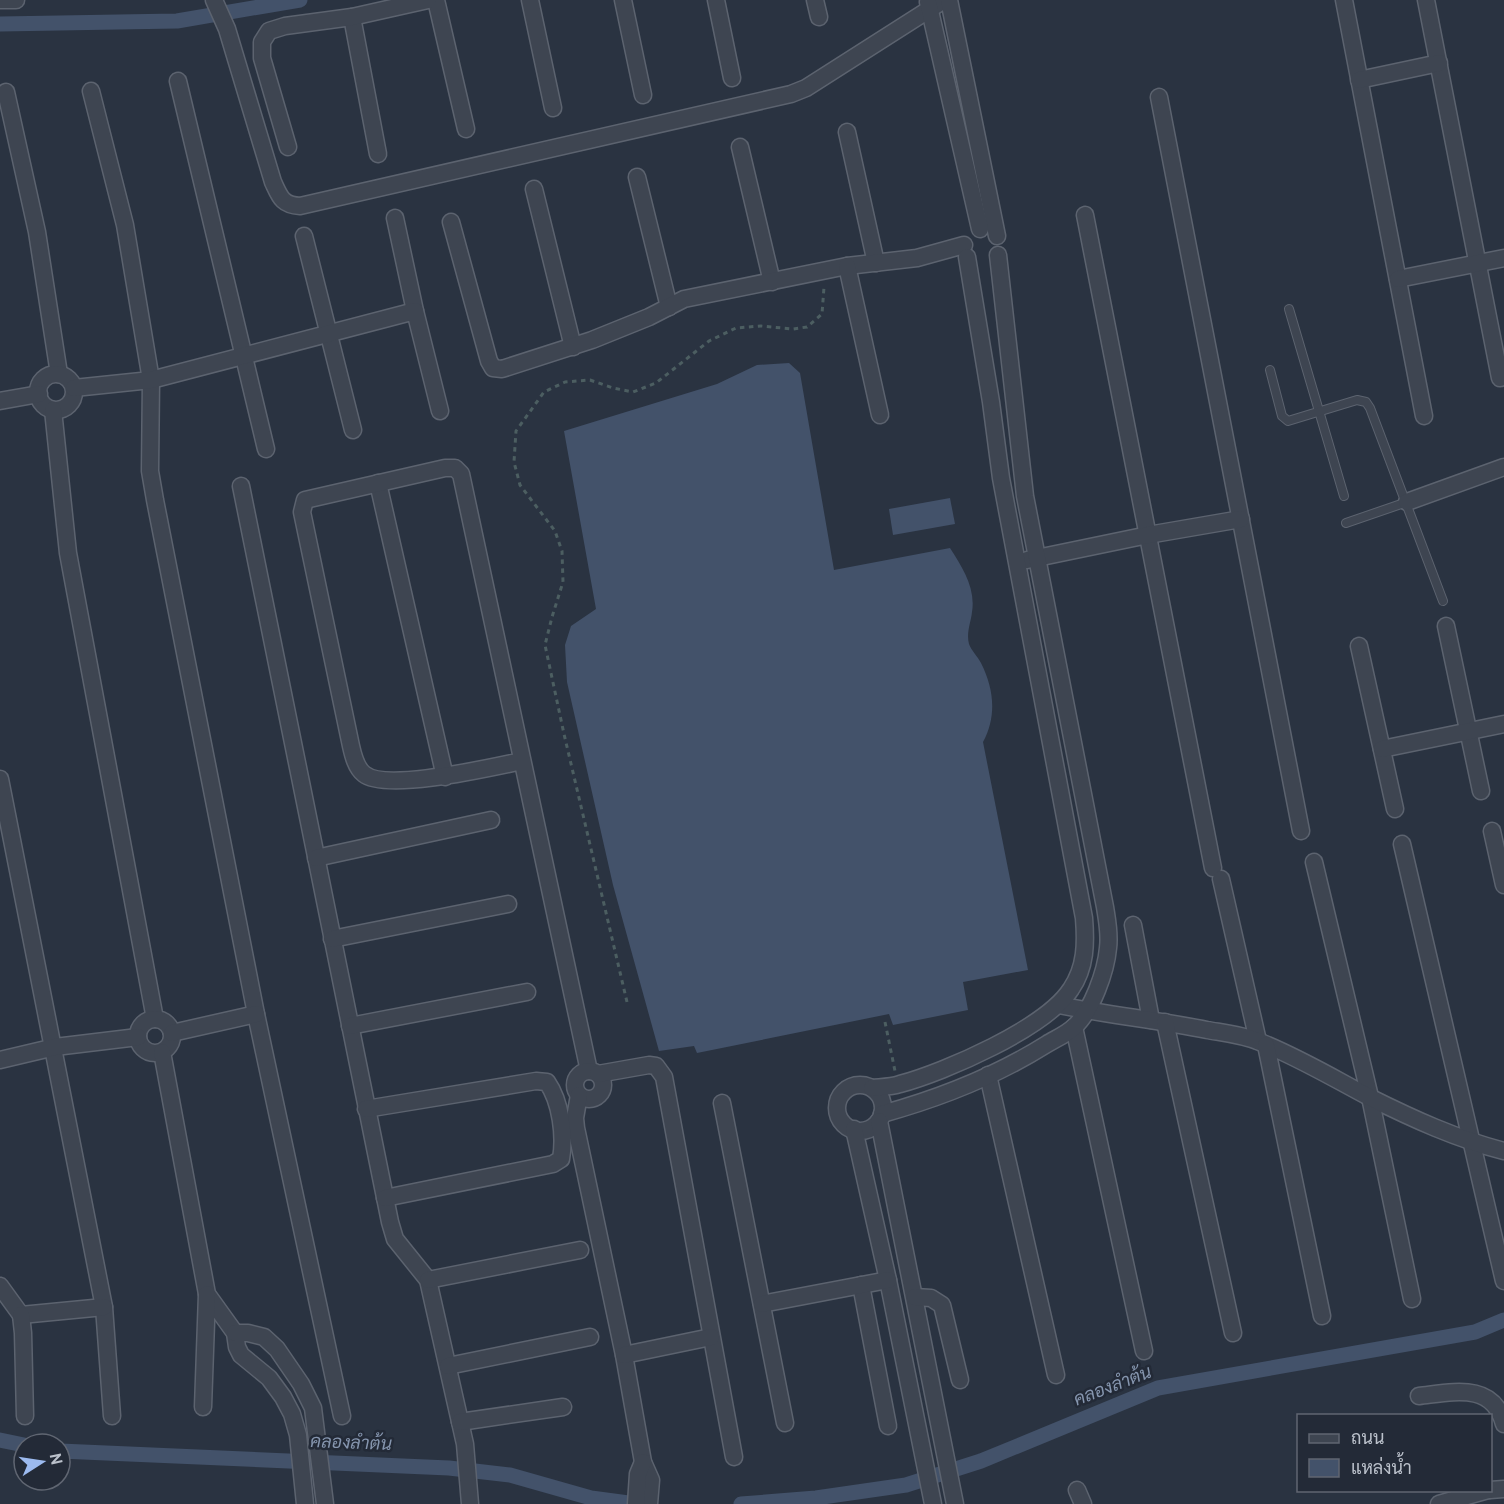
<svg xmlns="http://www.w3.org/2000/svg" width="1504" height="1504" viewBox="0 0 1504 1504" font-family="Overpass,Sarabun,sans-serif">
<rect width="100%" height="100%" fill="#2a3341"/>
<g fill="#43526a">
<path d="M789 363 800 373 834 570 950 548C962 567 976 588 972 612 971 622 966 633 969 644 971 650 978 657 981 663 994 689 997 716 983 742L1028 970 963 982 968 1010 893 1025 889 1014 697 1053 694 1046 659 1051 613 885 567 682 565 645 571 626 596 609 564 431 717 384 757 365Z"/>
<polygon points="950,498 955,524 893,535 889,509"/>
</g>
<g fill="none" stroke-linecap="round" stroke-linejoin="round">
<g stroke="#43526a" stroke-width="15">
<polyline points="0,24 177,21 300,0"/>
<polyline points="0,1440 24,1445"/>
<polyline points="60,1451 449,1468 510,1475 591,1498 636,1504"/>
<polyline points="741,1504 816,1498 906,1485 981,1461 1158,1388 1475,1332 1504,1320"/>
</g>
<g stroke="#5c636f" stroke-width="10">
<g id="lane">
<polyline points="1289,309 1344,496"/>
<polyline points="1270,370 1282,416 1288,421 1357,400 1366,402 1370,408 1443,601"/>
<polyline points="1346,523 1407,502"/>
</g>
</g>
<g stroke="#5c636f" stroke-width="19">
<g id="street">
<polyline points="0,0 16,0"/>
<path d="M214 0 227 29 273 182C280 197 282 205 300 206L791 94 806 88 944 0"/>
<polyline points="436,0 466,129"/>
<polyline points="530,0 553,108"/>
<polyline points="623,0 643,95"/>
<polyline points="716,0 732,78"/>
<polyline points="815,0 819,17"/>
<polyline points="949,0 997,236"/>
<polyline points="1344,0 1424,416"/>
<polyline points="1426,0 1500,378"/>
<polyline points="928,2 980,229"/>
<polyline points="352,17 378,154"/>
<polyline points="1359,80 1439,63"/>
<polyline points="178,81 266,449"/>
<polyline points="91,91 125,225 151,380 150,471 155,500 256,1014 342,1416"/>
<polyline points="6,92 37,232 59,374"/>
<polyline points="1159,97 1301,831"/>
<polyline points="847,132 876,263"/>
<polyline points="288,147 262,58 262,42 269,31 285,26 352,17 428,0"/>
<polyline points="740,147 772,282"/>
<polyline points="637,177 669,307"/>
<polyline points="534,189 573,347"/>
<polyline points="1085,215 1213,868"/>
<polyline points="395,218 415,311"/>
<polyline points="451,222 489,361 493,368 502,369 592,340 649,317 684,299 847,266 917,258 964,245"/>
<polyline points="304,236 353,430"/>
<polyline points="847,266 880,415"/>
<polyline points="1398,279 1504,258"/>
<circle cx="56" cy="392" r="18"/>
<polyline points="74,388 151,380 415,311 440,411"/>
<polyline points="0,401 39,394"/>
<polyline points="53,410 68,553 155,1019"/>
<polyline points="378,483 445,777"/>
<polyline points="241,486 390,1222 395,1239 428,1280 465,1444 470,1504"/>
<polyline points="1407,502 1504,467"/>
<polyline points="1027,560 1148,535 1241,519"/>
<polyline points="1446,626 1481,791"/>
<polyline points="1359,646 1395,809"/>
<polyline points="1382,749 1504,724"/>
<path d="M522 761C493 767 386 792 364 774 356 768 353 755 351 746L302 512 305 500 445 468H455L461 474 589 1071"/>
<polyline points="0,779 104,1307 112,1416"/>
<polyline points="1492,831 1504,885"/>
<polyline points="1402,844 1504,1281"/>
<polyline points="316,858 491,820"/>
<polyline points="1314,862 1370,1097 1412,1299"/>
<polyline points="1221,879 1258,1041"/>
<polyline points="1133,925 1151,1020"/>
<polyline points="332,939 508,904"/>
<path d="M1059 1005C1108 1015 1157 1020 1207 1030 1224 1033 1243 1035 1260 1042 1298 1057 1333 1078 1369 1097 1413 1119 1457 1139 1504 1151"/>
<circle cx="155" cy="1036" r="17"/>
<polyline points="1165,1022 1233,1333"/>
<polyline points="350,1026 527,992"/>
<polyline points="1074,1027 1144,1351"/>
<polyline points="172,1033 256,1014"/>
<polyline points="1266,1045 1322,1316"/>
<polyline points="162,1052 207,1294 235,1333 237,1347 241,1355 269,1378 283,1397 292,1414 298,1435 305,1504"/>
<polyline points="0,1060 55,1047 138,1037"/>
<circle cx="589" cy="1085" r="14"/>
<polyline points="598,1074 649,1065 656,1066 664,1077 734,1457"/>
<polyline points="988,1075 1056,1375"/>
<circle cx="860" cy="1108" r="23"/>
<path d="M872 1088C881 1087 891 1087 900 1084 945 1072 1046 1028 1071 989 1086 967 1086 943 1084 918L1001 478 991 402 967 257"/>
<polyline points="579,1095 575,1118 576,1128 624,1355 643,1462 651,1480 649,1504"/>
<polyline points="722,1103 785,1423"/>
<path d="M366 1109 536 1081 547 1082C561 1102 565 1136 561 1159L553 1164 385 1198"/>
<path d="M882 1114C940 1098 996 1076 1047 1044 1055 1039 1067 1034 1074 1027 1092 1011 1106 971 1108 948 1110 934 1107 920 1105 907L1025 496 998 255"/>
<polyline points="879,1121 955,1504"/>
<polyline points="854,1129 888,1280 933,1504"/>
<polyline points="428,1280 580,1250"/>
<polyline points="861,1285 888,1426"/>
<polyline points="0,1286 21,1315 104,1307"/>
<polyline points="915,1297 931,1298 942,1305 960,1380"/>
<polyline points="762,1304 888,1280"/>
<polyline points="21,1315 23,1333 25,1416"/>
<polyline points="235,1333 248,1333 264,1337 277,1349 301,1384 313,1408 325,1504"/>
<polyline points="624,1355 711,1337"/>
<polyline points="448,1366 590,1337"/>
<path d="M1419 1396C1454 1392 1493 1382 1504 1424"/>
<polyline points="203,1407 207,1294"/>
<polyline points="460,1422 563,1407"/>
<polyline points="1077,1490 1083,1504"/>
<polyline points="1490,1490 1504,1489"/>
<polyline points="636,1504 638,1474 643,1462"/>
<polyline points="1439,1504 1488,1490"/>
</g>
</g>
<g stroke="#4c5e61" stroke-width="3" stroke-dasharray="4.5 4.5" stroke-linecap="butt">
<polyline points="627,1002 564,734 545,645 552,617 563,582 562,551 555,531 520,485 514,462 516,431 544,392 565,382 590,380 613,388 633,392 656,383 709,341 736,328 761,326 793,329 807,327 822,314 824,287"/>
<polyline points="885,1022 895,1071"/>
</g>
<use href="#lane" stroke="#3e4551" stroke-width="8"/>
<use href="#street" stroke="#3e4551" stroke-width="16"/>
</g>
<g text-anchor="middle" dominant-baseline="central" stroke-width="5" stroke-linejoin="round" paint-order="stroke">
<g font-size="18" font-style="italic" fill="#8696af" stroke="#232a37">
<text transform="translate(1113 1387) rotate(-21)">คลองลำต้น</text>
<text transform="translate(351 1444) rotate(2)">คลองลำต้น</text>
</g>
</g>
<rect x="1297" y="1414" width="195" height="78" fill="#232a37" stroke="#606672" stroke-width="1.5"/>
<rect x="1309" y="1434" width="30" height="9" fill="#3e4551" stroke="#606672" stroke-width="1.5"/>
<text x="1351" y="1444" font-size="18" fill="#bbc1cb">ถนน</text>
<rect x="1309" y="1459" width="30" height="18" fill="#43526a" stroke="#606672" stroke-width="1.5"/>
<text x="1351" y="1474" font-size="18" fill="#bbc1cb">แหล่งน้ำ</text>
<g transform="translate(42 1462) rotate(78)"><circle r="28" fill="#232a37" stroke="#606672" stroke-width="1.5"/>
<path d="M0-4.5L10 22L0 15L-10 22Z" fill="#9cbaef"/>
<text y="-9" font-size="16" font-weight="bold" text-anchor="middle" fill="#bbc1cb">N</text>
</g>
</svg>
